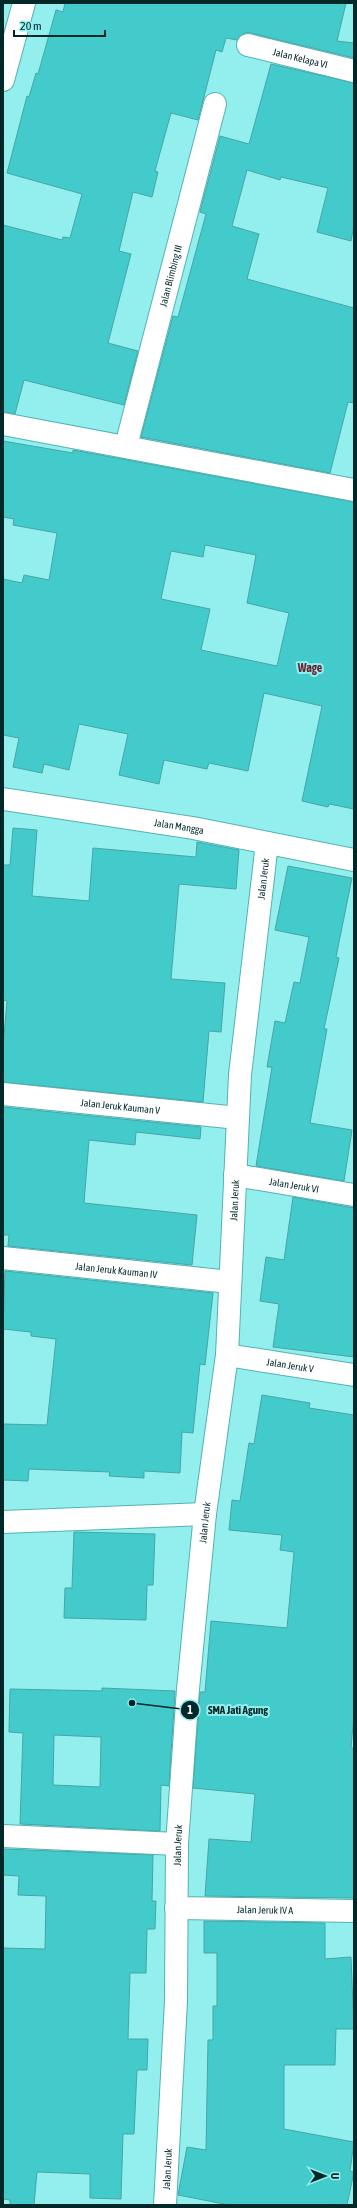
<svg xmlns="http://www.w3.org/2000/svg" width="357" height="2208" viewBox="0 0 357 2208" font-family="'Asap Condensed',sans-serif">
<rect width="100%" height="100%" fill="#92efee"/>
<g fill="#43cbcb" stroke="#46a5a5" fill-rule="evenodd">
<polygon points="65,3 346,3 337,41 354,43 354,58 251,33 244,33 237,40 226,38 222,52 216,50 198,120 171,113 155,171 158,172 152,197 133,192 119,251 131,254 108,343 138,351 124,405 24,380 15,414 3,412 3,225 62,240 63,237 70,238 82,194 7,173 27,96 29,97 36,73 38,74 56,10 63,12"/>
<polygon points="271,64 354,83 354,225 351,241 317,232 328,188 281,177 280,180 247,170 232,226 259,234 247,279 354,308 354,403 348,402 330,473 141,437 173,316 178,317 206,214 200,212 220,136 249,144"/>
<path d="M3 441 73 453V450L354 502V809L329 804 328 807 302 801 322 706 264 693 248 771 209 763 207 769 164 760 159 784 119 775 128 734 79 724 69 770 44 764 42 773 13 767 19 738 3 735V579L22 583 24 575 49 580 57 533 13 525 14 519 3 517ZM205 545 256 555 247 603 289 613 277 666 201 650 210 609 161 599 171 551 203 557Z"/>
<polygon points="13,828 37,830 32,896 89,901 93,848 196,857 197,842 239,850 236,889 179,884 171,979 225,983 221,1032 209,1031 203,1102 3,1082 3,1047 7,1001 3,1000 3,865 10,865"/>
<polygon points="288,866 352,878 336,957 339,958 324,1029 327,1029 310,1123 352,1130 344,1181 256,1166 272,1067 267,1067 275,1021 285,1023 294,982 300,983 309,937 275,930"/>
<polygon points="3,1107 201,1127 200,1139 136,1132 135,1145 89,1140 84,1203 197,1215 192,1265 8,1246 9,1235 3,1235"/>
<polygon points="293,1197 354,1208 354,1357 273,1347 279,1304 260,1301 266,1257 284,1260"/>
<polygon points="5,1271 213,1293 205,1365 200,1364 193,1433 182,1432 180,1473 144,1471 144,1478 109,1476 110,1472 29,1469 28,1481 3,1480 3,1424 47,1425 56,1339 31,1336 31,1332 3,1329"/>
<polygon points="262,1395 310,1403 309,1408 354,1415 354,1714 351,1748 354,1748 354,1898 205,1896 209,1839 251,1842 255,1794 193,1788 200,1692 205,1692 211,1621 287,1628 294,1552 280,1550 282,1535 229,1530 232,1500 240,1501 249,1443 254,1444"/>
<polygon points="74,1532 155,1534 153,1585 147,1585 146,1620 64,1618 65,1588 72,1588"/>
<path d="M102 1688 175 1691 169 1786 161 1785 160 1831 20 1824 23 1733 9 1732 10 1689 102 1691ZM54 1735 101 1737 100 1787 53 1785Z"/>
<polygon points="3,1849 153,1855 152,1901 156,1901 155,1929 147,1929 146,1973 130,1973 128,2039 148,2039 147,2070 137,2070 134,2134 123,2134 121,2199 90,2198 90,2174 37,2172 34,2205 10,2205 10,2200 3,2199 3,1948 45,1949 46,1896 18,1895 19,1876 3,1875"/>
<polygon points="204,1921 325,1923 325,1959 351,1957 354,2029 336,2029 335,2065 284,2065 284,2129 354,2142 350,2171 354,2172 347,2205 229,2205 178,2195 187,2147 206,2150 208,2040 213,2040 213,2006 217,2006 217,1953 204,1953"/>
</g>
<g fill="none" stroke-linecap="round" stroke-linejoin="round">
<g stroke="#54b2b2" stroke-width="24">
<g id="minor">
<path id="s1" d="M248 45 354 71"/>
<polyline points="3,80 24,3"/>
<polyline points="3,424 354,490"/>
<path id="s2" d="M126 446 215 104"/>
<path id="s3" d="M3 799 193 828 354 860"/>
<path id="s4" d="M3 1094 238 1118"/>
<path id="s5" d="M235 1175 354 1195"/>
<path id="s6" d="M3 1258 230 1282"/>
<path id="s7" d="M227 1355 354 1375"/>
<polyline points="3,1522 205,1514"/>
<polyline points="3,1836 177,1844"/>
<path id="s8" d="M176 1908 354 1911"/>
<path id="s9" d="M165 2205 176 2001 177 1844 188 1689 205 1514 227 1355 240 1075 267 843"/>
</g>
</g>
<use href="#minor" stroke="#fff" stroke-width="22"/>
</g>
<g text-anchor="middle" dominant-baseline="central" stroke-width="4" stroke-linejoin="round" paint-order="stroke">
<g font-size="10" fill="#002829" stroke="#92efee">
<text stroke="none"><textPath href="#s1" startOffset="54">Jalan Kelapa VI</textPath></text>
<text stroke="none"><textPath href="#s2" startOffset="176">Jalan Blimbing III</textPath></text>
<text stroke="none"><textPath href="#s3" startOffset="178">Jalan Mangga</textPath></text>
<text stroke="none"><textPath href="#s9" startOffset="1331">Jalan Jeruk</textPath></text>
<text stroke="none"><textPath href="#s4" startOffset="118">Jalan Jeruk Kauman V</textPath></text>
<text stroke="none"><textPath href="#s5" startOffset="60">Jalan Jeruk VI</textPath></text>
<text stroke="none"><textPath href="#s9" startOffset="1008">Jalan Jeruk</textPath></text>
<text stroke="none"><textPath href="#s6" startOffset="114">Jalan Jeruk Kauman IV</textPath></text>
<text stroke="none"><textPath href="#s7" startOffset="64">Jalan Jeruk V</textPath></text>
<text stroke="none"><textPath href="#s9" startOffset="684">Jalan Jeruk</textPath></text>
<text stroke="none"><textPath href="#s9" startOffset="360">Jalan Jeruk</textPath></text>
<text stroke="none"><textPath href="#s8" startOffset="89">Jalan Jeruk IV A</textPath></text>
<text stroke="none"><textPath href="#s9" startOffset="36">Jalan Jeruk</textPath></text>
</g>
<g font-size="12" font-weight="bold" fill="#68222c" stroke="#92efee">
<text x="310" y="668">Wage</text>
</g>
</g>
<path fill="none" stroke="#002829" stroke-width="1.5" d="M132 1703L190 1710"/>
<g fill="#002829" stroke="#92efee" stroke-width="1.5">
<circle cx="132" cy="1703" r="4"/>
<circle cx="190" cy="1710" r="10"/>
</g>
<g font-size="12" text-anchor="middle" font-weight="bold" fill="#fff">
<text x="190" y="1714">1</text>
</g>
<g font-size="11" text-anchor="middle" font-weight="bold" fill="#002829" stroke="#92efee" stroke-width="4" stroke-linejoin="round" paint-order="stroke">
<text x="238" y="1714">SMA Jati Agung</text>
</g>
<rect width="357" height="2208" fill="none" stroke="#002829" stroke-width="8"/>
<g transform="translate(325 2176) rotate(90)" stroke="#92efee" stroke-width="3" paint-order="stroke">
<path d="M0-3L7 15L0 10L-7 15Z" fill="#002829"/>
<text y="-6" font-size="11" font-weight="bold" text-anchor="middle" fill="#002829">U</text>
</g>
<path d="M14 30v6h91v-6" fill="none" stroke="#002829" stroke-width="2"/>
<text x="20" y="30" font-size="12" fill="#002829" stroke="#92efee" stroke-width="3" paint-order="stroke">20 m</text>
</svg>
